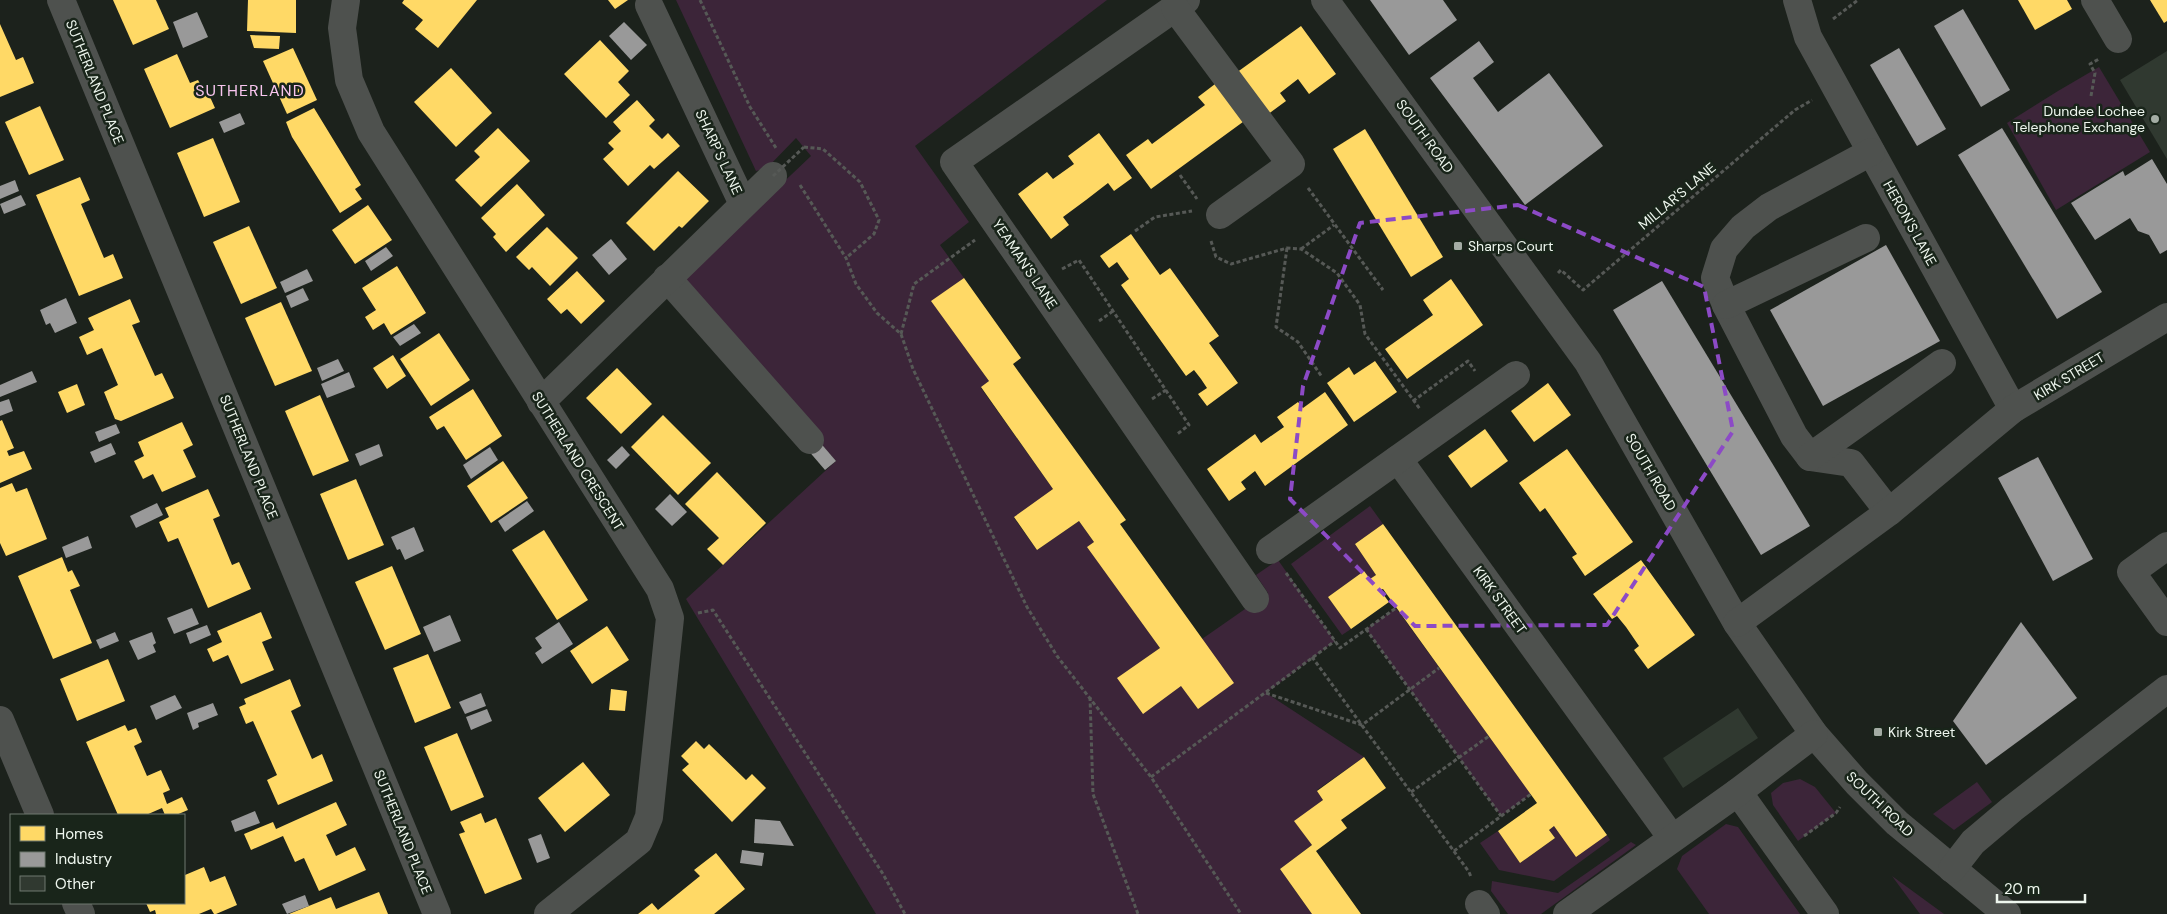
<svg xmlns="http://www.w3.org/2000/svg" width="2167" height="914" viewBox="0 0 2167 914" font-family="'DM Sans',sans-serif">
<rect width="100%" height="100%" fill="#1c221c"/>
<g fill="#3c2539">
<polygon points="676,0 1107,0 915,146 969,222 940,245 964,278 932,301 989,381 981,388 1053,489 1014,518 1037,550 1079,521 1094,542 1088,547 1160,648 1118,678 1142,713 1202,639 1268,593 1256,575 1278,560 1335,641 1266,693 1364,757 1317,790 1323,800 1295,821 1312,845 1280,869 1312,914 876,914 686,599 836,461 680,280 811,156 796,138 767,168 756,171"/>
<polygon points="2099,67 2150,152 2056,210 2007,123 2058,91"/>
<polygon points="1370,506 1383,524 1355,544 1376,575 1370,579 1364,571 1328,597 1351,629 1342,635 1291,564"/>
<polygon points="1396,608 1531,794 1501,816 1366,629"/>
<polygon points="1800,779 1815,787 1836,813 1798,841 1773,805 1771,793 1783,783"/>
<polygon points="1977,782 1992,802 1954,830 1933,814"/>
<polygon points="1726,824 1738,827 1800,914 1709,914 1677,869 1682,856"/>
<polygon points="1554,826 1607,835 1610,840 1554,881 1499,870 1480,843 1498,831 1520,863 1555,838 1549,830"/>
<polygon points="1631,842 1636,845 1541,914 1508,914 1491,891 1492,881 1558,893"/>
<polygon points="1892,876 1944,914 1920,914"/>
</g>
<g fill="#ffd966">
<polygon points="113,0 156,0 169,29 133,45"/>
<polygon points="248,0 296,0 296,33 247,31"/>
<polygon points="404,0 477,0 438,48 415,29 423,20 402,3"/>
<polygon points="608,0 628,0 615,9"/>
<polygon points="2018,0 2067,0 2072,9 2035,30"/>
<polygon points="2150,0 2167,0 2167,21 2164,23"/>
<polygon points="0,24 16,60 23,57 34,83 0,97"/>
<polygon points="1301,26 1336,74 1309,94 1298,79 1280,93 1286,101 1267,115 1236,73"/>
<polygon points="250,35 280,36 279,49 254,48"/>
<polygon points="600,40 629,71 618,82 630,95 606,118 564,74"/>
<polygon points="293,48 317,100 287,114 263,61"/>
<polygon points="177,54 190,83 198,80 203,89 206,88 215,108 170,128 144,69"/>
<polygon points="451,68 492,113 456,147 414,102"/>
<polygon points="1219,81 1247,119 1151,189 1126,155 1148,139 1152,144 1205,105 1198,97"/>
<polygon points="637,100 655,120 649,126 662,139 668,133 680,146 654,169 650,165 628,186 603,159 614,149 608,143 621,131 613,122"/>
<polygon points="40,106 64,160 29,175 5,122"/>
<polygon points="314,108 361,185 355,189 362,199 340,213 292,137 286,122"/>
<polygon points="498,128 530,161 481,207 455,180 480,157 474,151"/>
<polygon points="1365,129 1443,257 1411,277 1333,149"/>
<polygon points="1099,133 1132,178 1114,191 1108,183 1086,200 1063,217 1069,225 1051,239 1018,194 1047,172 1053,179 1074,164 1068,156"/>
<polygon points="213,138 240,202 204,217 177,153"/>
<polygon points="678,171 709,201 682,228 679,226 654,251 626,223"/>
<polygon points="80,177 90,200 81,204 104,258 113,254 123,278 79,296 36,195"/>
<polygon points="517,184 545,215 506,252 493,237 496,234 481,218"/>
<polygon points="368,205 392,240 355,264 332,230"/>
<polygon points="249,226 277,288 241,304 213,242"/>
<polygon points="547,227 578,258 550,286 532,267 529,270 516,257"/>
<polygon points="1131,234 1160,275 1170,268 1219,336 1209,343 1238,383 1207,406 1198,394 1207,388 1201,379 1194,370 1186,376 1121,285 1129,279 1117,262 1109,268 1100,256"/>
<polygon points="397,266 426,313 391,335 384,323 373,330 365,317 376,310 362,288"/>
<polygon points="577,271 605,301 581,324 567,309 561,314 547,299"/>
<polygon points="964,278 1021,358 1013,364 1126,520 1120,524 1234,683 1198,709 1181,686 1143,714 1117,678 1160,648 1087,547 1094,542 1079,521 1037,550 1014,517 1053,489 981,387 989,381 931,301"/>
<polygon points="1451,279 1483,325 1407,379 1385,349 1433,315 1423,300"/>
<polygon points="130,299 140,322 132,325 155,376 162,373 174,398 121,421 115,419 104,392 118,385 102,348 87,355 79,337 94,330 88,318"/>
<polygon points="281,302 312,371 275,386 245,318"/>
<polygon points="439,333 470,380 431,406 400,359"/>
<polygon points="393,355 406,376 387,389 373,368"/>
<polygon points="1375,361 1397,392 1354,422 1327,383 1349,367 1354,375"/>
<polygon points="617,368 652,404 621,434 586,398"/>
<polygon points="1548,383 1571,415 1534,442 1511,411"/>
<polygon points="77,384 85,405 67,413 58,392"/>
<polygon points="473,389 502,436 466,460 444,426 437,430 429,417"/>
<polygon points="1325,392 1348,425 1265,486 1255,471 1241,482 1246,489 1229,501 1207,469 1255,434 1261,443 1284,427 1277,417 1298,402 1303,408"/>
<polygon points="320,395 349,461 313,476 285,411"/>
<polygon points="663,415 711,463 678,495 631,447"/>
<polygon points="2,420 14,448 7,451 9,456 24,451 32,469 0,483 0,421"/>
<polygon points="182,422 193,445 183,450 196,477 162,492 153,474 143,479 134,461 144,456 138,442"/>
<polygon points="1485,429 1508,461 1471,488 1448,456"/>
<polygon points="1567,449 1633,542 1585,576 1572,557 1577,554 1545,508 1540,512 1519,483"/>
<polygon points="503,461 528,498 491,523 467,486"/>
<polygon points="717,472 766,523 723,565 707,549 719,538 685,504"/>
<polygon points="356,479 384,545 348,560 320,494"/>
<polygon points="12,483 16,492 27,488 47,539 6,556 0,543 0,488"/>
<polygon points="208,489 220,516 213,519 232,565 239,562 251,589 208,608 178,538 168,542 159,522 169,517 165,508"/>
<polygon points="1383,524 1607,835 1576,857 1554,826 1549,830 1555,838 1520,863 1498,831 1537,803 1383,589 1380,590 1389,602 1351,629 1328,597 1364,571 1370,579 1376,575 1355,544"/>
<polygon points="544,530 588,600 557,620 512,550"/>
<polygon points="62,557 68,572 72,570 80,586 70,590 92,643 53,659 18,576"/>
<polygon points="1641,560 1695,635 1648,669 1634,650 1639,646 1626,627 1617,616 1612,619 1593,594"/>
<polygon points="392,566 421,634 385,650 355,582"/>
<polygon points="261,612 272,638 262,642 274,670 241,684 228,655 213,662 207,649 222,642 217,631"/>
<polygon points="607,626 629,660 592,684 570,651"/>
<polygon points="428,654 451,708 415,723 393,668"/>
<polygon points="108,659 125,701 77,721 60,679"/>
<polygon points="290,679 301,706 291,711 312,759 322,754 333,781 278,805 267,780 277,775 253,721 246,724 239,707 246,704 244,699"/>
<polygon points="611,689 627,691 625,711 609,710"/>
<polygon points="125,725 128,731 136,728 142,742 134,746 147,776 161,770 170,790 163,793 167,804 182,797 188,810 176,815 165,815 162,808 146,815 118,815 86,742"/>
<polygon points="457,733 484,797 451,811 424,747"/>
<polygon points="696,741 704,749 709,744 746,780 752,774 766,788 732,822 682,770 689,764 681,756"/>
<polygon points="1364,757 1386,788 1341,820 1347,828 1316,851 1361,914 1312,914 1280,869 1312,845 1294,821 1323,800 1317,791"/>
<polygon points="583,762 610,795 565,832 538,798"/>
<polygon points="336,802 347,825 326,835 336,856 355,847 366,870 319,891 304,858 295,862 283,836 251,850 244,834 273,822 276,829"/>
<polygon points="481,813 485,823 496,818 522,879 485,894 459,834 465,832 460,822"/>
<polygon points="716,853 745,889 714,914 638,914 652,903 658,910 700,876 694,870"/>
<polygon points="204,867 210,882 225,876 237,905 216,914 214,914 211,909 199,914 156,914 155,910 150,912 146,903 184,903 184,871 185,875"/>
<polygon points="379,892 388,914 289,914 331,897 336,909"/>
</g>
<g fill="#999">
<polygon points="1370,0 1443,0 1457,20 1409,55"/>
<polygon points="1963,9 2010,90 1981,107 1934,26"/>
<polygon points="197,12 208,37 183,48 173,22"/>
<polygon points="624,22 647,45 631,60 609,36"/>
<polygon points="1479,41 1494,62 1473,78 1498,112 1549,73 1603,146 1525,205 1430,78"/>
<polygon points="1899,48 1946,129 1917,146 1870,65"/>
<polygon points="240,113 245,124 224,133 219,122"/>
<polygon points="2002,128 2102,292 2057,319 1958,155"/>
<polygon points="2152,159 2167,184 2167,250 2160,254 2149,235 2138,231 2130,218 2095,240 2071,203 2123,171 2125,176"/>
<polygon points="15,180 19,191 0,199 0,186"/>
<polygon points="21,195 26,205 4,214 0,204"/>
<polygon points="611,239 627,259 609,275 592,255"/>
<polygon points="1886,245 1940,341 1823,406 1770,310"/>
<polygon points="386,247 393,256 371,271 365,261"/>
<polygon points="307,269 313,281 285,293 280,282"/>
<polygon points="1662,281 1810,526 1761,555 1613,310"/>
<polygon points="303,288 309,300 291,308 286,296"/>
<polygon points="66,298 77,323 55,333 50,323 46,325 40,310"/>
<polygon points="414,324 421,333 400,346 393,337"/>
<polygon points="338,359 344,371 322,381 317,368"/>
<polygon points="32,371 37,382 0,397 0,385"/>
<polygon points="349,372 355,387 327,398 321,384"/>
<polygon points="9,399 13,411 0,416 0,402"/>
<polygon points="116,424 120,433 99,442 95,432"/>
<polygon points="818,440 836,461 825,470 807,449"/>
<polygon points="111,443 116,454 95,463 90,452"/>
<polygon points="379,444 383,456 360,466 355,454"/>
<polygon points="622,446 630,455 616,469 607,460"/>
<polygon points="490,447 498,460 471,479 463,465"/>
<polygon points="2038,457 2093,559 2053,581 1998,478"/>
<polygon points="670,494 687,512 672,526 655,509"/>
<polygon points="527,501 534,511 505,532 498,521"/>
<polygon points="157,503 163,515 136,528 130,516"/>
<polygon points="414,527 424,551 405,560 400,549 397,550 391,537"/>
<polygon points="88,536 92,548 66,558 62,547"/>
<polygon points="192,608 199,624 174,634 167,618"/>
<polygon points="450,615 461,641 434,652 423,627"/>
<polygon points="559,622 573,644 542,664 535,653 542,648 535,638"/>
<polygon points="2021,622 2077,698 1986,765 1953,721"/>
<polygon points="207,625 211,635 190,644 186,633"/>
<polygon points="115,632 119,641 100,649 96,640"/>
<polygon points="152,632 156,643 153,645 156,652 138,660 129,641"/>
<polygon points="481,693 486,706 465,714 459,702"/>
<polygon points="175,695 182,708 156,720 150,706"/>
<polygon points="213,703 218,715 198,723 199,727 193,730 187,713"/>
<polygon points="487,709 492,721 471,730 466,717"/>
<polygon points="255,811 260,823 235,832 231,821"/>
<polygon points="755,819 780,821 794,846 754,843"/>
<polygon points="541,834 550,858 537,863 528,839"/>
<polygon points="742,850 764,853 762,866 740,863"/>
<polygon points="305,895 309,906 287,914 282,904"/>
</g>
<g fill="#303930">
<polygon points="2167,51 2167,159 2120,80"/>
<polygon points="1738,708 1758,738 1683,788 1663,758"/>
</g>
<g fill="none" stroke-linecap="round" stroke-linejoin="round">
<g stroke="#565956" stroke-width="3" stroke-dasharray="4 2.5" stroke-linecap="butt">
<polyline points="700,0 750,107 776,148"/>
<polyline points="1833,19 1858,0"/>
<polyline points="2091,96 2095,73 2090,64 2099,59"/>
<polyline points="804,147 823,149 860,182 879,220 874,234 846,258"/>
<polyline points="1180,175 1197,199"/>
<polyline points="800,185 846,258 856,284 877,313 901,334 913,369 1027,607 1057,656 1151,777 1241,914"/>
<polyline points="1308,188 1383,290"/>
<polyline points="1135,231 1155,217 1192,211"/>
<polyline points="1211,241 1216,257 1231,264 1287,248 1301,249 1337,273 1360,305 1365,334 1420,409"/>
<polyline points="1287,248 1276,327 1298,342 1322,377"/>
<polyline points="1301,249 1334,225"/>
<polyline points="1062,269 1079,260 1189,425 1176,435"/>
<polyline points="1558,273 1561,270 1583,290 1795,110 1812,100"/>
<polyline points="1099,321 1113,311"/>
<polyline points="901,334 914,284 975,240"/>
<polyline points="1152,399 1166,390"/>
<polyline points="1413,401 1468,361 1475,371"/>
<polyline points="1286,573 1340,648 1396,608"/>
<polyline points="698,613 713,610 883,874 905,914"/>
<polyline points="1366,629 1501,816"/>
<polyline points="1312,657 1469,872 1471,877"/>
<polyline points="1266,693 1362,725 1439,668"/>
<polyline points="1090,697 1093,794 1138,914"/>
<polyline points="1151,777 1335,641"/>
<polyline points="1411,792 1489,736"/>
<polyline points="1804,836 1836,813 1840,807"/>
<polyline points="1454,851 1531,794"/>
</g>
<g stroke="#4e514e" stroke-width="28">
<polyline points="61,0 437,914"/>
<polyline points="346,0 342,28 349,80 371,132 660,589 670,618 649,817 639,841 548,914"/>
<polyline points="1186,0 954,162 1255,599"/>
<polyline points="1325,0 1588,362 1737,623 1814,734 1857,783 1897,823 2007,914"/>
<polyline points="1797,0 1808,37 2013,409"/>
<polyline points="2095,0 2118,39"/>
<polyline points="649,5 743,204"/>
<polyline points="1175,8 1291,164 1220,215"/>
<polyline points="1871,152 1769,207 1743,227 1724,249 1715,278 1726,305 1794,436 1810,457 1851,463 1889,512"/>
<polyline points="667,278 810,440"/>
<polyline points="1726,305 1866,238"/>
<polyline points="541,402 773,176"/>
<polyline points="1810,457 1942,363"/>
<polyline points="1398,459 1672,838"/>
<polyline points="2167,546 2131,572 2167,622"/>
<polyline points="1270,550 1516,375"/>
<polyline points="1737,623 1889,512 2013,409 2167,317"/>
<polyline points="0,720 40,815"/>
<polyline points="1738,792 1825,914"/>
<polyline points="1952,869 1973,842 2012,809 2167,689"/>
<polyline points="76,903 81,914"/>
<polyline points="1479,904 1486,914"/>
<polyline points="1567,914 1738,792 1814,734"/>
</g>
<polyline stroke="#565956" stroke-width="3" stroke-dasharray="4 2.5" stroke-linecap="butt" points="773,176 804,147"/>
</g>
<path fill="none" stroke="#8c4ac6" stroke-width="4" stroke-dasharray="10 6" stroke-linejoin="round" d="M1518 205 1704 287 1733 431 1607 625 1415 626 1290 499 1303 386 1360 223Z"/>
<g fill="#a4aca4" stroke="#19251a" stroke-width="2">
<circle cx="2155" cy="119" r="5"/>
<rect x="1453" y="241" width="10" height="10" rx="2.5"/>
<rect x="1873" y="727" width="10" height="10" rx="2.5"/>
</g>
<g text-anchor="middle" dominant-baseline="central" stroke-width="5" stroke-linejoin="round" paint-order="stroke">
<g font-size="14" fill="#eef6ee" stroke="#19251a">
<text transform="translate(95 82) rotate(68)">SUTHERLAND PLACE</text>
<text transform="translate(1425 136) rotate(54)">SOUTH ROAD</text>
<text transform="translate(719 152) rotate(65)">SHARP'S LANE</text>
<text transform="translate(1677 196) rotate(-40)">MILLAR'S LANE</text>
<text transform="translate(1910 223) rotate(61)">HERON'S LANE</text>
<text transform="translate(1025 264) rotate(56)">YEAMAN'S LANE</text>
<text transform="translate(2069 376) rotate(-31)">KIRK STREET</text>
<text transform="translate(249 457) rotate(68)">SUTHERLAND PLACE</text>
<text transform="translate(578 461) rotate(58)">SUTHERLAND CRESCENT</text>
<text transform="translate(1651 472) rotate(60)">SOUTH ROAD</text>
<text transform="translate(1500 600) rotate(54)">KIRK STREET</text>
<text transform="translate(1880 804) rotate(44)">SOUTH ROAD</text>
<text transform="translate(403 832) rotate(68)">SUTHERLAND PLACE</text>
</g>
<g font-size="14" fill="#eef6ee" stroke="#19251a" text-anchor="start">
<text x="2145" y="111" text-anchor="end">Dundee Lochee<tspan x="2145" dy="16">Telephone Exchange</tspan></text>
<text x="1468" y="246">Sharps Court</text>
<text x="1888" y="732">Kirk Street</text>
</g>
<g font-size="16" letter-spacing="1" fill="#f8c5ef" stroke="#19251a">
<text x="250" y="90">SUTHERLAND</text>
</g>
</g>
<rect x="10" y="814" width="175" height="90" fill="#19251a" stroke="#6e796f"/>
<rect x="20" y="826" width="25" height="15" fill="#ffd966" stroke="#6e796f"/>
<text x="55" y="839" font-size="15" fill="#eef6ee">Homes</text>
<rect x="20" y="852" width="25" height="15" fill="#999999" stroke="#6e796f"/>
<text x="55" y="864" font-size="15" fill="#eef6ee">Industry</text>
<rect x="20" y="876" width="25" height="15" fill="#303930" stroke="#6e796f"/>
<text x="55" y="889" font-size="15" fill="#eef6ee">Other</text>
<path d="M1997 894v8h88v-8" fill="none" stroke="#eef6ee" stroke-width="2.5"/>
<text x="2004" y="894" font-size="15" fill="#eef6ee" stroke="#19251a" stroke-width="4" paint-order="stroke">20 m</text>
</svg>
